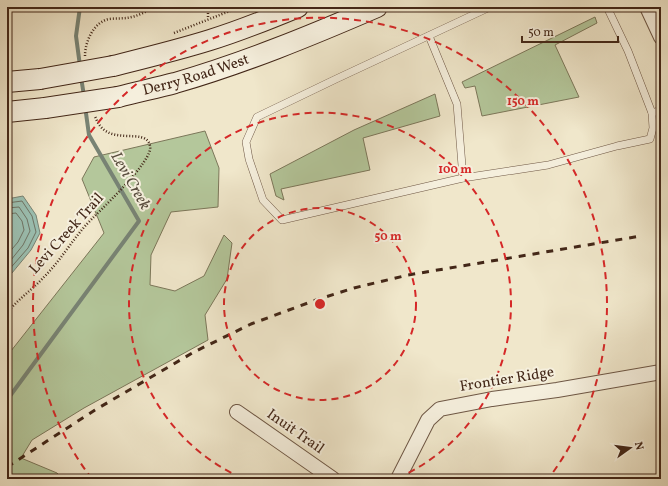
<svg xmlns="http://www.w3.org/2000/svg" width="668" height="486" viewBox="0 0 668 486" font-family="Vollkorn,serif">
<rect width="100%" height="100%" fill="#f0e7cb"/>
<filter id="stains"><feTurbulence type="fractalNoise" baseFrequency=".005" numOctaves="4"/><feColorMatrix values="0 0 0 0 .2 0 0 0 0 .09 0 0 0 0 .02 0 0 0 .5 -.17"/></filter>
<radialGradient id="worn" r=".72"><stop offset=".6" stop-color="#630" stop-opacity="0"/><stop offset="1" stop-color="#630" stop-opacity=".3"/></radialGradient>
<g fill="#b4c79b" stroke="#7c775a">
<polygon points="595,17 597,23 555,45 579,97 482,116 475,86 465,88 462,82"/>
<polygon points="435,94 440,116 363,138 370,170 281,189 284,200 276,196 270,174 354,130"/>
<polygon points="205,131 219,168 218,207 171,212 151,255 150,285 175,291 204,276 224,235 232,243 227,279 205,315 208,340 84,408 32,440 21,458 57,473 63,479 7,479 7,356 104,233 82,179 94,157"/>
</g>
<polygon fill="#9bc0b2" stroke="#788374" points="23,196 36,215 40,233 31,250 7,279 7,199"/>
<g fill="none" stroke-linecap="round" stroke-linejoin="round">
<g stroke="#6f7465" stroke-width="1">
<polyline points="7,203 22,201 32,216 36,232 28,248 7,272"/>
<polyline points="7,208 19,207 27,219 30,231 23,245 7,265"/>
<polyline points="7,214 16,213 22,221 24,230 18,242 7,255"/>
</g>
<g stroke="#788374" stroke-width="4">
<polyline points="80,7 76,36 80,66"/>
<polyline points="81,77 84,96"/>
<polyline points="7,400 139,221 89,135 85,106"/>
</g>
<g stroke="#6e5745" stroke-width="8">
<g id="lane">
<polyline points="490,7 336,79 257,117 246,142 249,159 263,200 282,220 463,178 548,165 617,146 650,139 653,128 652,113 628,51 607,7"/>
<polyline points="429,36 457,104 463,178"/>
<polyline points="652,113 661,110"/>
</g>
</g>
<g stroke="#6e5745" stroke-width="16">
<g id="street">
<polyline points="647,7 661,37"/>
<polyline points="237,412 333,479"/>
<polyline points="398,479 428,420 440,409 492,399 557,390 661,372"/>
</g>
</g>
<g stroke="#432718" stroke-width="22">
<g id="secondary">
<path d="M113 66C145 58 178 50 210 40 240 31 269 19 298 7"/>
<polyline points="7,82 40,79"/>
<path id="s1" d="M118 97C137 92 156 88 175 83 244 63 310 36 377 7"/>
<polyline points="7,112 45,108"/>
</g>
</g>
<g stroke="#432718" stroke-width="2.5" stroke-dasharray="1 2" stroke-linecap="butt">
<polyline points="208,7 208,19"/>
<polyline points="217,7 225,12"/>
<polyline points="174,33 240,7"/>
<path d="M85 56C85 41 94 22 109 19 117 18 124 19 132 17 140 15 147 11 155 7"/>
<path d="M7 313C18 299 32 290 44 277 60 261 71 242 86 225 98 212 154 161 150 146 146 125 106 150 95 116"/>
</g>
<use href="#lane" stroke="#f5efdd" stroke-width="7"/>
<use href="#street" stroke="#f5efdd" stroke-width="14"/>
<use href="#secondary" stroke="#f5efdd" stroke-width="20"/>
<polyline stroke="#432718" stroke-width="3" stroke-dasharray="7 7" stroke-linecap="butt" points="7,467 95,410 194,352 251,324 316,300 354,288 408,275 641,236"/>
<g stroke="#432718" stroke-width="22" stroke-linecap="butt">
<g id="secondary-bridge">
<polyline points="40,79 113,66"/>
<polyline points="45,108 118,97"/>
</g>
</g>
<use href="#secondary-bridge" stroke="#f5efdd" stroke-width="20"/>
</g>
<g fill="none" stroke="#d62828" stroke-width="2" stroke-dasharray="7 5">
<circle cx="320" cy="304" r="96"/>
<path d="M242 478A191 191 0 1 1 398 478"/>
<path d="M92 479A287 287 0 1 1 548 479"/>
</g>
<g text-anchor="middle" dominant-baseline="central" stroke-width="4" stroke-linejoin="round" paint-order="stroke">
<g font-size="15" fill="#432718" stroke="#f5efdd">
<text stroke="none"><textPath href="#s1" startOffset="81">Derry Road West</textPath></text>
<text transform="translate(67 234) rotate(-48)">Levi Creek Trail</text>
<text transform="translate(507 380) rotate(-9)">Frontier Ridge</text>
<text transform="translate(295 432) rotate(35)">Inuit Trail</text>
</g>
<g font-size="16" font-style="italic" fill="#594d3e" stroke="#f5efdd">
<text transform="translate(130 181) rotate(60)">Levi Creek</text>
</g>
</g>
<circle cx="320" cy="304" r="6" fill="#d62828" stroke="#f5efdd" stroke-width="2"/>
<g font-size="12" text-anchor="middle" font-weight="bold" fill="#d62828" stroke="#f5efdd" stroke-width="4" stroke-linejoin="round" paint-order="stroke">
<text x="523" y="105">150 m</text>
<text x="455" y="173">100 m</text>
<text x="388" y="240">50 m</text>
</g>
<rect width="668" height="486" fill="none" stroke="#f0e7cb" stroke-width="24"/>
<rect x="8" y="8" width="652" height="470" fill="none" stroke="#432718" stroke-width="2"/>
<rect x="12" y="12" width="644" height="462" fill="none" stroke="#432718"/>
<g transform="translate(630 448) rotate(76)" stroke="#f5efdd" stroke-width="3" paint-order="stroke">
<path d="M0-3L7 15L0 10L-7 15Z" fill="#432718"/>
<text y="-6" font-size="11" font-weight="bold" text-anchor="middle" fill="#432718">N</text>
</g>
<path d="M522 36v6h96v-6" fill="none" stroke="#432718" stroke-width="2"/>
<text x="528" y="36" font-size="12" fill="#432718" stroke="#f5efdd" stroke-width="3" paint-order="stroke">50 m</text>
<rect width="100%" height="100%" filter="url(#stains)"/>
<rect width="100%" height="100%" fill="url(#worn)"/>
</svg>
